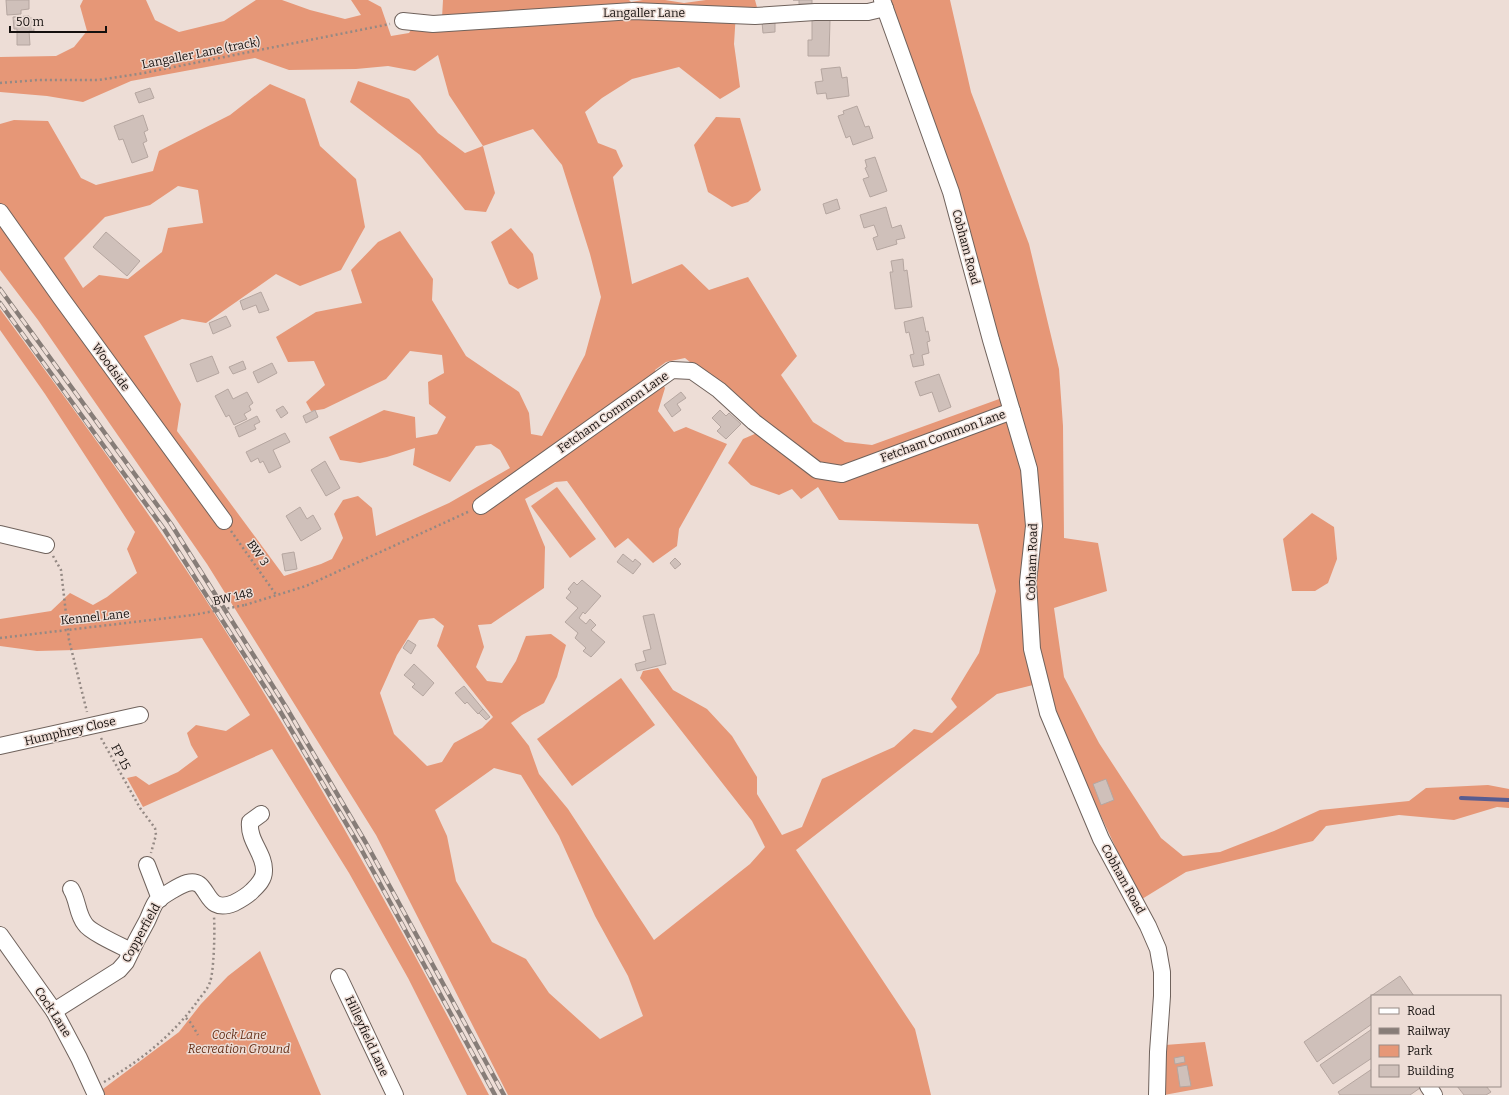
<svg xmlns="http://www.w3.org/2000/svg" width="1509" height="1095" viewBox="0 0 1509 1095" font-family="Bitter,serif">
<rect width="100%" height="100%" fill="#edddd6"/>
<g fill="#e69777" fill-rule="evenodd">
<path d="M83 0H146L155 20 179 32 224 21 256 0H282L310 10 345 19 361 15 351 0H368L381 7 391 36 409 33 419 17 442 18 443 0H629L631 2 643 0H665L684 3 706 0H755L758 11 736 12 734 44 740 87 720 99 679 67 632 79 602 98 585 112 598 143 616 150 623 166 613 177 632 284 682 264 709 290 748 277 797 356 781 375 813 422 845 442 872 445 1013 394 887 0H950L971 92 1029 244 1059 369 1063 426 1064 538 1098 543 1107 591 1054 608 1064 677 1099 743 1161 838 1183 856 1220 852 1274 831 1320 810 1409 801 1426 788 1488 785 1509 789V808L1497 807 1454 820 1399 815 1326 826 1313 841 1186 872 1142 899 1121 859 1053 713 1045 682 997 694 796 850 915 1029 931 1095H508L376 835 207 564 38 320 0 270V124L14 120 48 121 81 178 96 185 153 171 159 151 230 115 270 84 305 99 320 146 356 179 365 227 341 270 300 286 276 274 206 323 182 319 144 336 181 404 177 431 284 576 321 564 332 559 343 538 334 514 343 500 358 496 372 508 376 536 449 503 510 468 500 450 491 444 476 446 450 482 413 465 415 448 387 457 360 463 340 460 329 437 384 410 415 417 416 438 437 434 446 417 429 404 428 382 444 373 442 355 410 351 386 379 324 409 311 411 306 402 325 385 314 361 288 362 276 337 316 312 362 303 351 270 378 242 400 231 433 279 432 300 466 356 519 392 529 413 531 434 542 436 585 355 601 297 590 254 562 165 533 129 483 146 495 193 486 212 465 210 420 155 350 102 358 81 409 99 438 133 465 153 483 146 449 95 438 55 415 71 388 66 356 69 289 70 255 58 131 81 83 102 47 96 0 92V57L56 56 74 47 87 31 80 6ZM178 186 198 190 203 223 168 228 162 252 128 279 99 275 83 288 64 258 105 217 150 205ZM685 358 816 465 832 467 823 479 772 440 757 433 743 439 728 463 751 485 779 495 792 489 801 499 818 487 839 520 978 524 996 591 979 653 951 699 957 707 932 733 914 729 894 747 822 779 802 827 782 835 757 794V777L732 736 707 709 673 690 658 668 643 671 640 678 752 821 765 847 750 864 654 940 568 809 539 774 529 746 511 723 522 715 544 703 557 677 566 645 551 634 526 636 516 661 502 683 487 681 476 667 484 647 478 625 491 624 544 588 545 547 525 499 555 482 567 481 615 548 628 538 653 563 677 546 679 529 727 444 686 427 674 432 658 411 665 388 655 370 666 362ZM434 618 444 626 437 646 493 717 482 728 454 743 442 762 427 766 394 734 380 693 397 655 419 620ZM494 768 521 775 559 836 595 916 628 976 643 1016 600 1039 549 993 526 959 492 942 456 881 447 836 435 810Z"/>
<polygon points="716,117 740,118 761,190 748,202 732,207 708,192 694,145"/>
<polygon points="511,228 533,254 538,279 518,289 509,284 491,242"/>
<path d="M0 309C69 403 138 496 202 594 306 756 400 924 489 1095H467L408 978 349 873 272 749 143 807 127 778 136 776 149 785 178 772 198 757 191 745 187 733 196 725 226 731 250 715 202 638 75 650 37 651 0 646V619L51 611 70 593 93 605 107 597 137 573 127 549 135 532 45 394 0 330Z"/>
<polygon points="557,487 596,539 570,558 531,506"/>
<polygon points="1312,513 1334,527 1337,559 1328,583 1315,591 1292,591 1283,539"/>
<polygon points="621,678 655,725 572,786 537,739"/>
<polygon points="260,951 321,1095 105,1095 103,1089 179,1032 201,1004 228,976"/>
<polygon points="1205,1042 1213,1086 1164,1095 1165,1045"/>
</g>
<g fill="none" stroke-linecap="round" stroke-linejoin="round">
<polyline stroke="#585c90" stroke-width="4" points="1461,798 1509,800"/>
</g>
<g fill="#cfc0ba" stroke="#b5a6a0">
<polygon points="6,0 29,0 29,9 21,10 21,14 7,15"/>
<polygon points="793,0 812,0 812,4 799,4 799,0"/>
<polygon points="29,16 29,18 33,18 34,31 29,31 30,45 17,45 17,29 14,29 13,17"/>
<polygon points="812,20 830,20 829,56 808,56 808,40 812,40"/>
<polygon points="762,22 775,22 775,32 763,33"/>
<polygon points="840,67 842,78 847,77 849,96 827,99 826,93 817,94 815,82 823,81 821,69"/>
<polygon points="150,88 154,98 139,103 135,93"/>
<polygon points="857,106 865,127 869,126 873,138 853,145 850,136 846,138 838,116 844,114 843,111"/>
<polygon points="143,115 148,130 144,132 147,141 143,143 148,157 132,163 123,139 119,140 114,126"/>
<polygon points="875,157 887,191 870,197 863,179 869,177 865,168 867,167 865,160"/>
<polygon points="837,199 840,209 826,214 823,204"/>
<polygon points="886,207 892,228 901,225 905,238 896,240 897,244 877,250 873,238 878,236 874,225 864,228 860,215"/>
<polygon points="106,232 140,261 127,276 93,247"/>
<polygon points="903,259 904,271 907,270 912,307 895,309 890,272 893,272 891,261"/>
<polygon points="261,292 269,310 259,313 256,305 243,310 240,301"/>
<polygon points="226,316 231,326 213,334 209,323"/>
<polygon points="923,317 926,332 928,331 930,341 927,342 929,353 922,355 924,365 913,367 910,355 914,354 909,332 906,333 904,322"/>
<polygon points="212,356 219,373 197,382 190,364"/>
<polygon points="243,361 246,369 233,374 229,367"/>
<polygon points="272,363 277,373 258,383 253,372"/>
<polygon points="939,374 951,407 939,412 932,392 920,396 915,382"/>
<polygon points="228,389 233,399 247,392 253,403 249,406 251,410 244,414 247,419 234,425 229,415 226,417 215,396"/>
<polygon points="681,392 686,398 677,404 681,410 672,417 664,405"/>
<polygon points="283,406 288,413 281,418 276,410"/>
<polygon points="315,410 318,417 306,423 303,416"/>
<polygon points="720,410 726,416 729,413 741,424 726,439 717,431 721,427 712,418"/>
<polygon points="257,416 260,422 254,425 256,429 239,437 235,427"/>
<polygon points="285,433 290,442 273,450 281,467 269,473 263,461 260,463 258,458 251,462 246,452"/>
<polygon points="325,461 340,488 326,496 311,470"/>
<polygon points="300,507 307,519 313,515 321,529 301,541 286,516"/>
<polygon points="294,552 297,569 285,571 282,554"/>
<polygon points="623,554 633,562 635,559 641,564 633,574 617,562"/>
<polygon points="675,558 681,564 675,569 670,563"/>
<polygon points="582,580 601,596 585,614 583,612 579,618 586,624 590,619 596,625 591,630 605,642 591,657 583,651 586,648 575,638 578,633 565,622 578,608 566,598 571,592 568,589 574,582 577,585"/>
<polygon points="654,614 666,664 637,671 635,664 646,661 643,651 651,649 643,616"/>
<polygon points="408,640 416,645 411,654 403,648"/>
<polygon points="414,664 434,683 423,696 412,687 415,684 404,675"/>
<polygon points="464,686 483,709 478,714 467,702 465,704 455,693"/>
<polygon points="483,709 490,717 486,720 479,713"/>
<polygon points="1106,779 1114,800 1101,805 1093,784"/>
<polygon points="1400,976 1414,996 1372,996 1372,1024 1317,1062 1304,1042"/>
<polygon points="1372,1029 1372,1058 1333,1084 1320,1065"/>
<polygon points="1184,1056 1185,1062 1175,1064 1174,1058"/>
<polygon points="1187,1065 1191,1086 1180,1087 1177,1067"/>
<polygon points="1372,1069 1372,1086 1419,1086 1420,1088 1410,1095 1340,1095 1338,1092"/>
<polygon points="1457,1086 1486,1086 1491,1092 1486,1095 1464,1095"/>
</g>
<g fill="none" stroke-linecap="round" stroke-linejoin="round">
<g stroke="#6f625c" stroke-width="18">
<g id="minor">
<polyline points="882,0 951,192 991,340 1029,469 1034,526 1028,582 1032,649 1048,713 1101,839 1148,926 1158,949 1162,972 1162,996 1158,1052 1157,1095"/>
<polyline points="403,21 433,24 633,11 755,16 815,12 868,12 885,8"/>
<polyline points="0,212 61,298 224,521"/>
<polyline points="481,506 672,370 692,371 719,390 754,422 817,470 842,474 1012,411"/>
<polyline points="0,534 46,545"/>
<polyline points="0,746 140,715"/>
<polyline points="147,865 160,899"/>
<path d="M71 889C78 900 77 914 85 924 90 932 121 946 131 951"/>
<polyline points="0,935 54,1011 79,1058 96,1095"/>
<polyline points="339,977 395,1095"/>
<path d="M54 1011 119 970 126 962C132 949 139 935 147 921 150 915 152 908 156 902 160 897 180 885 187 883 211 876 202 916 234 903 240 900 247 896 252 891 257 886 264 880 264 871 265 854 248 841 250 822L261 814"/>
<polyline points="1428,1086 1434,1095"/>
</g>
</g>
<g stroke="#948984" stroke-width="2.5" stroke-dasharray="2 3" stroke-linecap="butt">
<polyline points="0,83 38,80 98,80 144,73 390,24"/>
<polyline points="231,531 277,596"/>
<polyline points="53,556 61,570 69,640 87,712"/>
<polyline points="245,605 306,586 470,511"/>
<polyline points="0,638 193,615"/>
<polyline points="101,738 140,808 155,828 156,835 151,853"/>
<polyline points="186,1018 191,1023 198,1035"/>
<path d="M104 1082C140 1061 172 1036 197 1002 201 996 208 989 210 982 214 972 215 929 214 917"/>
</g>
<use href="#minor" stroke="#fff" stroke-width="16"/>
<g stroke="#877d78" stroke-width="4.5">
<g id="rail">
<polyline points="0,289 171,524 286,707 366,843 504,1095"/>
<polyline points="0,303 164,529 280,711 360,847 495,1095"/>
</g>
</g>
<use href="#rail" stroke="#edddd6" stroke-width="3" stroke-dasharray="9" stroke-linecap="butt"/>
<polyline stroke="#948984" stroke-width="2.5" stroke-dasharray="2 3" stroke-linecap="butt" points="193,615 245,605"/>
</g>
<g text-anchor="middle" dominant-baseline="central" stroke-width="3" stroke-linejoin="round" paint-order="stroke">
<g font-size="12" fill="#15100e" stroke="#edddd6">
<text x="644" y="13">Langaller Lane</text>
<text transform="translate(201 53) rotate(-11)">Langaller Lane (track)</text>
<text transform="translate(966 247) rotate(75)">Cobham Road</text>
<text transform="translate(111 367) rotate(54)">Woodside</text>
<text transform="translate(613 412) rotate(-35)">Fetcham Common Lane</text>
<text transform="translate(943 436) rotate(-20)">Fetcham Common Lane</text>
<text transform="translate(258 553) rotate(55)">BW 3</text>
<text transform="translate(1032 562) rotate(-88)">Cobham Road</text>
<text transform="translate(233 597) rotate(-13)">BW 148</text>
<text transform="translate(95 617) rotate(-6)">Kennel Lane</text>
<text transform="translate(70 731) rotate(-13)">Humphrey Close</text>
<text transform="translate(121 757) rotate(62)">FP 15</text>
<text transform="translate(1123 879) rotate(61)">Cobham Road</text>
<text transform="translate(141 933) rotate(-61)">Copperfield</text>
<text transform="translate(53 1012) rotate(57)">Cock Lane</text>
<text transform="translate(367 1036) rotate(65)">Hilleyfield Lane</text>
</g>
<g font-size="12" font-style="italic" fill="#652f17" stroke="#edddd6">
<text x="239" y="1035">Cock Lane<tspan x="239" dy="14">Recreation Ground</tspan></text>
</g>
</g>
<rect x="1371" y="995" width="130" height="92" fill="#edddd6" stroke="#978b86"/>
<rect x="1379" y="1008" width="20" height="6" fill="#ffffff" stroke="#978b86"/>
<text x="1407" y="1015" font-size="12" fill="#15100e">Road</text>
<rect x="1379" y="1028" width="20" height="6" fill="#877d78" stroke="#978b86"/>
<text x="1407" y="1035" font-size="12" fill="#15100e">Railway</text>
<rect x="1379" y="1045" width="20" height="12" fill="#e69777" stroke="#978b86"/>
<text x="1407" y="1055" font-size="12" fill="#15100e">Park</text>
<rect x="1379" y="1065" width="20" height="12" fill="#cfc0ba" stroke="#978b86"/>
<text x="1407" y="1075" font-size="12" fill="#15100e">Building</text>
<path d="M10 26v6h96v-6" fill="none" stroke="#15100e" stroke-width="2"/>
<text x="16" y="26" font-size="12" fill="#15100e" stroke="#edddd6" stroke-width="3" paint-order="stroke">50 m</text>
</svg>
